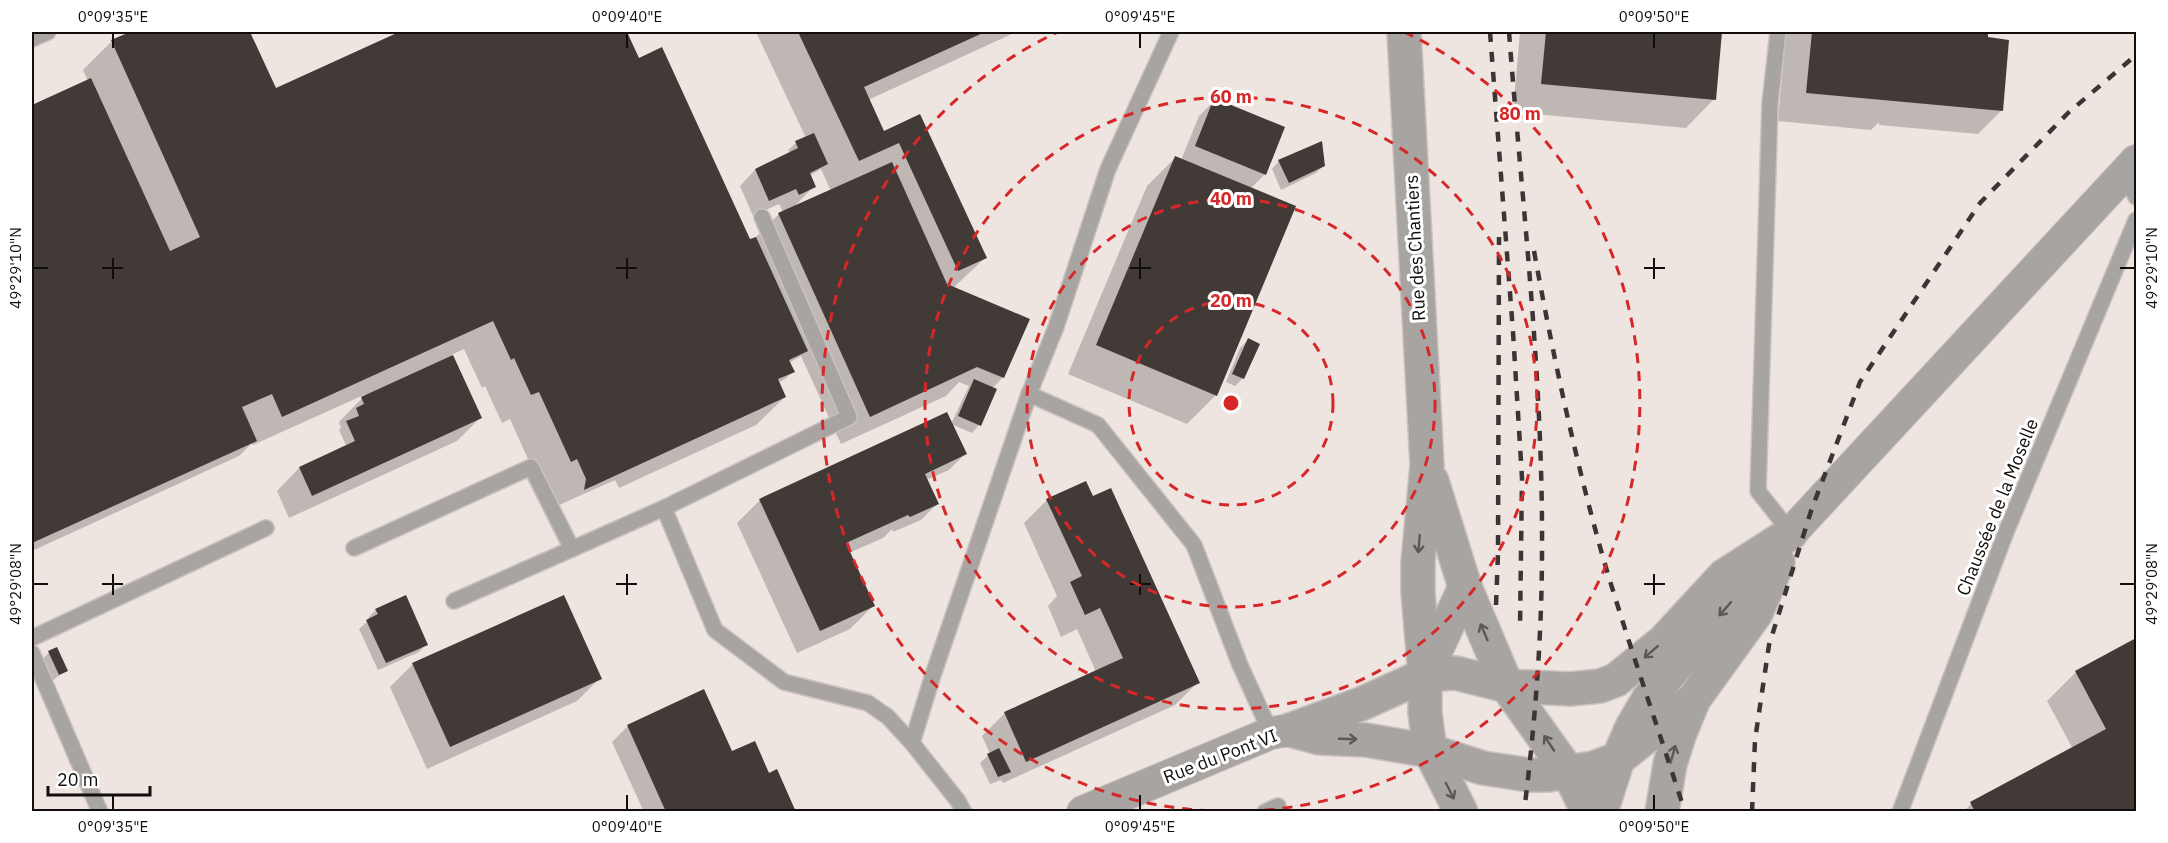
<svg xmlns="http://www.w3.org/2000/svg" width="2168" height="843" viewBox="0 0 2168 843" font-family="'IBM Plex Sans',sans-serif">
<rect width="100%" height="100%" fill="#eee5e1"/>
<g fill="#0003" fill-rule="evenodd">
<path d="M133 32H248L275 90 403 32H626L638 60 749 241 754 239 779 214 783 212 779 204 753 216 740 186 755 170 790 154 788 150 796 143 806 138 756 32H1016L868 100 878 135 920 116 985 258 953 288 1003 377 992 389 979 425 972 433 951 424 965 454 949 470 926 480 937 504 921 520 893 532 892 529 883 538 849 553 873 606 850 629 797 653 737 523 760 500 951 424 969 386 959 382 946 396 841 444 801 356 789 363 793 372 785 379 778 383 785 397 756 425 619 488 615 480 557 506 542 490 510 419 502 423 485 386 482 388 464 349 451 355 480 418 457 441 289 518 277 491 299 468 346 445 339 430 341 428 339 422 366 394 253 445 252 443 239 456 32 551V107L88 81 83 70 112 41ZM821 169 831 191 794 207 814 186 809 176Z"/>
<polygon points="1520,32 1721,32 1714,99 1686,128 1513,112"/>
<polygon points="1786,32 1987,32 2001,111 1978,134 1879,125 1879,122 1871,130 1778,121"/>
<polygon points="1215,100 1283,128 1264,175 1250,189 1216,395 1187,424 1068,374 1147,186 1176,157 1181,160 1199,116"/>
<polygon points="1279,161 1324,165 1316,173 1281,190 1272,169"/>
<polygon points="1248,340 1243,378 1235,386 1226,382 1240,348"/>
<polygon points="1093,498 1198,682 1175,705 1003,783 1001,780 990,784 980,763 990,754 982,736 1005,713 1096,672 1077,629 1061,637 1048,606 1057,596 1024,523 1047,500"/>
<polygon points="376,610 426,644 419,652 378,670 359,629 369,620 368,618"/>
<polygon points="2136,640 2136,812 1963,812 1971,804 2073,749 2047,701 2076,672"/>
<polygon points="56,649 66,670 51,682 41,660 49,653"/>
<polygon points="413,664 600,678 577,701 427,769 390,687"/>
<polygon points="628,726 731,753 768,775 795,812 644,812 612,742"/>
</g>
<g fill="#423a37">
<polygon points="130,32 250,32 276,88 399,32 627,32 639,58 662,47 750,239 756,237 808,351 789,360 795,372 778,379 786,397 584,490 586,479 577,459 571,462 539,392 531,395 514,358 511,360 493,321 282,417 272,394 242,407 257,441 32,543 32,105 91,78 170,251 200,237 111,40"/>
<polygon points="798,32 985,32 864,87 884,131 920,114 987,258 958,271 899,143 859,161"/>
<polygon points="1546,32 1722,32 1716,100 1541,84"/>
<polygon points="1812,32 1988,32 1988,37 2009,40 2003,111 1806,93"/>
<polygon points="1214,98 1285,127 1266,175 1195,146"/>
<polygon points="814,133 828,164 810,173 816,187 799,195 796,189 769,201 755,169 798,148 795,141"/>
<polygon points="1322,141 1325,166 1289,183 1278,160"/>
<polygon points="1175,156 1296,206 1217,396 1096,345"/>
<polygon points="892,162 947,284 1030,319 1004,378 977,367 870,417 778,213"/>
<polygon points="1248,338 1260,344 1244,379 1232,374"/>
<polygon points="453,355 482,418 312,496 299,467 355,441 346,421 359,416 356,408 364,404 361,397"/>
<polygon points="974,379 997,389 981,426 958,416"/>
<polygon points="947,412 967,454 925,474 939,504 910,517 908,515 846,543 875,606 820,631 759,499"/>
<polygon points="1086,481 1093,496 1111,488 1200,683 1026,762 1004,712 1123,658 1100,608 1085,615 1070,582 1082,576 1046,499"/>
<polygon points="406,595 428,645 386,663 366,620 378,614 375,609"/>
<polygon points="564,595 602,679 450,747 412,663"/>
<polygon points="2136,638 2136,812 1975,812 1970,802 2106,729 2075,671"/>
<polygon points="57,647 68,671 59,675 48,651"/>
<polygon points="704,689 732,751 755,741 769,773 777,769 796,812 666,812 627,725"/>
<polygon points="999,748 1011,772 998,777 987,754"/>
</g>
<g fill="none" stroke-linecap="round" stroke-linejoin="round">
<g stroke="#cac2bf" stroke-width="18">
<g id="service">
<polyline points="1778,32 1770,103 1758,491 1791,533"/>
<polyline points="32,39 48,32"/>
<polyline points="2125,174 2136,197"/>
<polyline points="762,217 849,417 664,508 715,630 784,682 868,703 888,717 912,743"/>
<polyline points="1029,394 1098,425 1194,545 1240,665 1271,733"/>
<polyline points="354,548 531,467 572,549 664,508"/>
<polyline points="454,601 572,549"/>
<polyline points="32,638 266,528"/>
<polyline points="32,653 100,812"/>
<polyline points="964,812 958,801 912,743 933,675 1029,394 1056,327 1108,169 1171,32"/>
<polyline points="1265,812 1278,806 1278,812"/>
<polyline points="1900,812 2006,532 2136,220"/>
</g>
</g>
<g stroke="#cac2bf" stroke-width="34">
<g id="minor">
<polyline points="1791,533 2136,161"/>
<polyline points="1083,812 1271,733 1290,730"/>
</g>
</g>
<g stroke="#cac2bf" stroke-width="36">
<g id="tertiary">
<polyline points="1404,32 1427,465 1418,562 1418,593 1425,675 1425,713 1430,751 1461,812"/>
<polyline points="1432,481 1465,587 1507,686 1569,773 1588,812"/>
<polyline points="1425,674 1465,587"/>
<polyline points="1290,730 1361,704 1425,675 1456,673 1507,686 1570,689 1600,686 1616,680 1664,641 1724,576 1791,533"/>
<polyline points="1290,730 1320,738 1366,740 1430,751 1483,768 1529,775 1548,775 1593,768 1618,759 1694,699"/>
<polyline points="1601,812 1618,759 1632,727 1649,698 1764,564"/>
<polyline points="1662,812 1670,764 1680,733 1694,699 1756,613 1778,562"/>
</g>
</g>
<use href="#service" stroke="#a8a4a2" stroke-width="15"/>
<use href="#minor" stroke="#a8a4a2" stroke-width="32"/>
<use href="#tertiary" stroke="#a8a4a2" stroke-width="33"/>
<g stroke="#3b3635" stroke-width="4.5" stroke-dasharray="10 10" stroke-linecap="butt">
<polyline points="1490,32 1513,332 1522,478 1520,628"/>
<path d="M1509 32C1522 203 1543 376 1542 549 1542 636 1535 724 1524 812"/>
<path d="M1534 251C1553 355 1575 459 1604 561 1629 645 1658 728 1685 812"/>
<polyline points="1496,605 1498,554 1499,237"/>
<polyline points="1752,812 1755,740 1769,645 1811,511 1860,382 1980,203 2068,113 2136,55"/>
</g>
</g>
<defs><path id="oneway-shaft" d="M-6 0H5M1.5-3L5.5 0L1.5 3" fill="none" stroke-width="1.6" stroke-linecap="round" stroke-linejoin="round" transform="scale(1.5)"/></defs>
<g stroke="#5c5857">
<use href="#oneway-shaft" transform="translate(1419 544) rotate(95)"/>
<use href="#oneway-shaft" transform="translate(1725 609) rotate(131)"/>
<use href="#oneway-shaft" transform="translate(1484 632) rotate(-113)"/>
<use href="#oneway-shaft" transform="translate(1651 652) rotate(139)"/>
<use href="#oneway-shaft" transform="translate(1348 739) rotate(2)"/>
<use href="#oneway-shaft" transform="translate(1549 743) rotate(-124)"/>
<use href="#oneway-shaft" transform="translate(1673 754) rotate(-74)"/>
<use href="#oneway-shaft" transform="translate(1450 791) rotate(63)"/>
</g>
<path fill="none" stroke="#100d0c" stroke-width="2" d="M113 33V48M627 33V48M1140 33V48M1654 33V48M113 258V279M627 258V279M1140 258V279M1654 258V279M33 268H48M102 268H123M616 268H637M1130 268H1151M1644 268H1665M2120 268H2135M113 574V595M627 574V595M1140 574V595M1654 574V595M33 584H48M102 584H123M616 584H637M1130 584H1151M1644 584H1665M2120 584H2135M113 795V810M627 795V810M1140 795V810M1654 795V810"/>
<g fill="none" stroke="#d62828" stroke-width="3" stroke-dasharray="10 8">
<circle cx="1231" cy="403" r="102"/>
<circle cx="1231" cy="403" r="204"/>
<circle cx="1231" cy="403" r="306"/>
<path d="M1210 811A409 409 0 0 1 1058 32M1404 32A409 409 0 0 1 1252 811"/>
</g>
<g text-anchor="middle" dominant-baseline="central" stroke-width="6" stroke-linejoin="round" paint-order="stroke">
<g font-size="18" fill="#100d0c" stroke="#fff">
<text transform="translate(1415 248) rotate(-93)">Rue des Chantiers</text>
<text transform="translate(1997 507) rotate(-68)">Chaussée de la Moselle</text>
<text transform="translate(1220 756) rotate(-21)">Rue du Pont VI</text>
</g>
</g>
<circle cx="1231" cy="403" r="9" fill="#d62828" stroke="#fff" stroke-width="3"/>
<g font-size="18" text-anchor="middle" font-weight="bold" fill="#d62828" stroke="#fff" stroke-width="6" stroke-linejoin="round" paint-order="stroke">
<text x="1231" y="103">60 m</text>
<text x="1520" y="120">80 m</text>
<text x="1231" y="205">40 m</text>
<text x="1231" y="307">20 m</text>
</g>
<rect width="2168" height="843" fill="none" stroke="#ffffff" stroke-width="66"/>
<path d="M48 786v9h102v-9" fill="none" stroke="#100d0c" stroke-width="3"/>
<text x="57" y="786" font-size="18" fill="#100d0c" stroke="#ffffff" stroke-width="4.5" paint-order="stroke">20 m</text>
<rect x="33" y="33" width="2102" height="777" fill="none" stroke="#100d0c" stroke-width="2"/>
<g font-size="15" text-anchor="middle" fill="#100d0c">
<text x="113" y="22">0°09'35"E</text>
<text x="627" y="22">0°09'40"E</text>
<text x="1140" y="22">0°09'45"E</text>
<text x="1654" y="22">0°09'50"E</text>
<text transform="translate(16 268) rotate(-90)" y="5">49°29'10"N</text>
<text transform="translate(2152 268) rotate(-90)" y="5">49°29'10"N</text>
<text transform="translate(16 584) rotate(-90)" y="5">49°29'08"N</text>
<text transform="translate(2152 584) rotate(-90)" y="5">49°29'08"N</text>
<text x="113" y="832">0°09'35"E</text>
<text x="627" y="832">0°09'40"E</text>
<text x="1140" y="832">0°09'45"E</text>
<text x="1654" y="832">0°09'50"E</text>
</g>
</svg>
